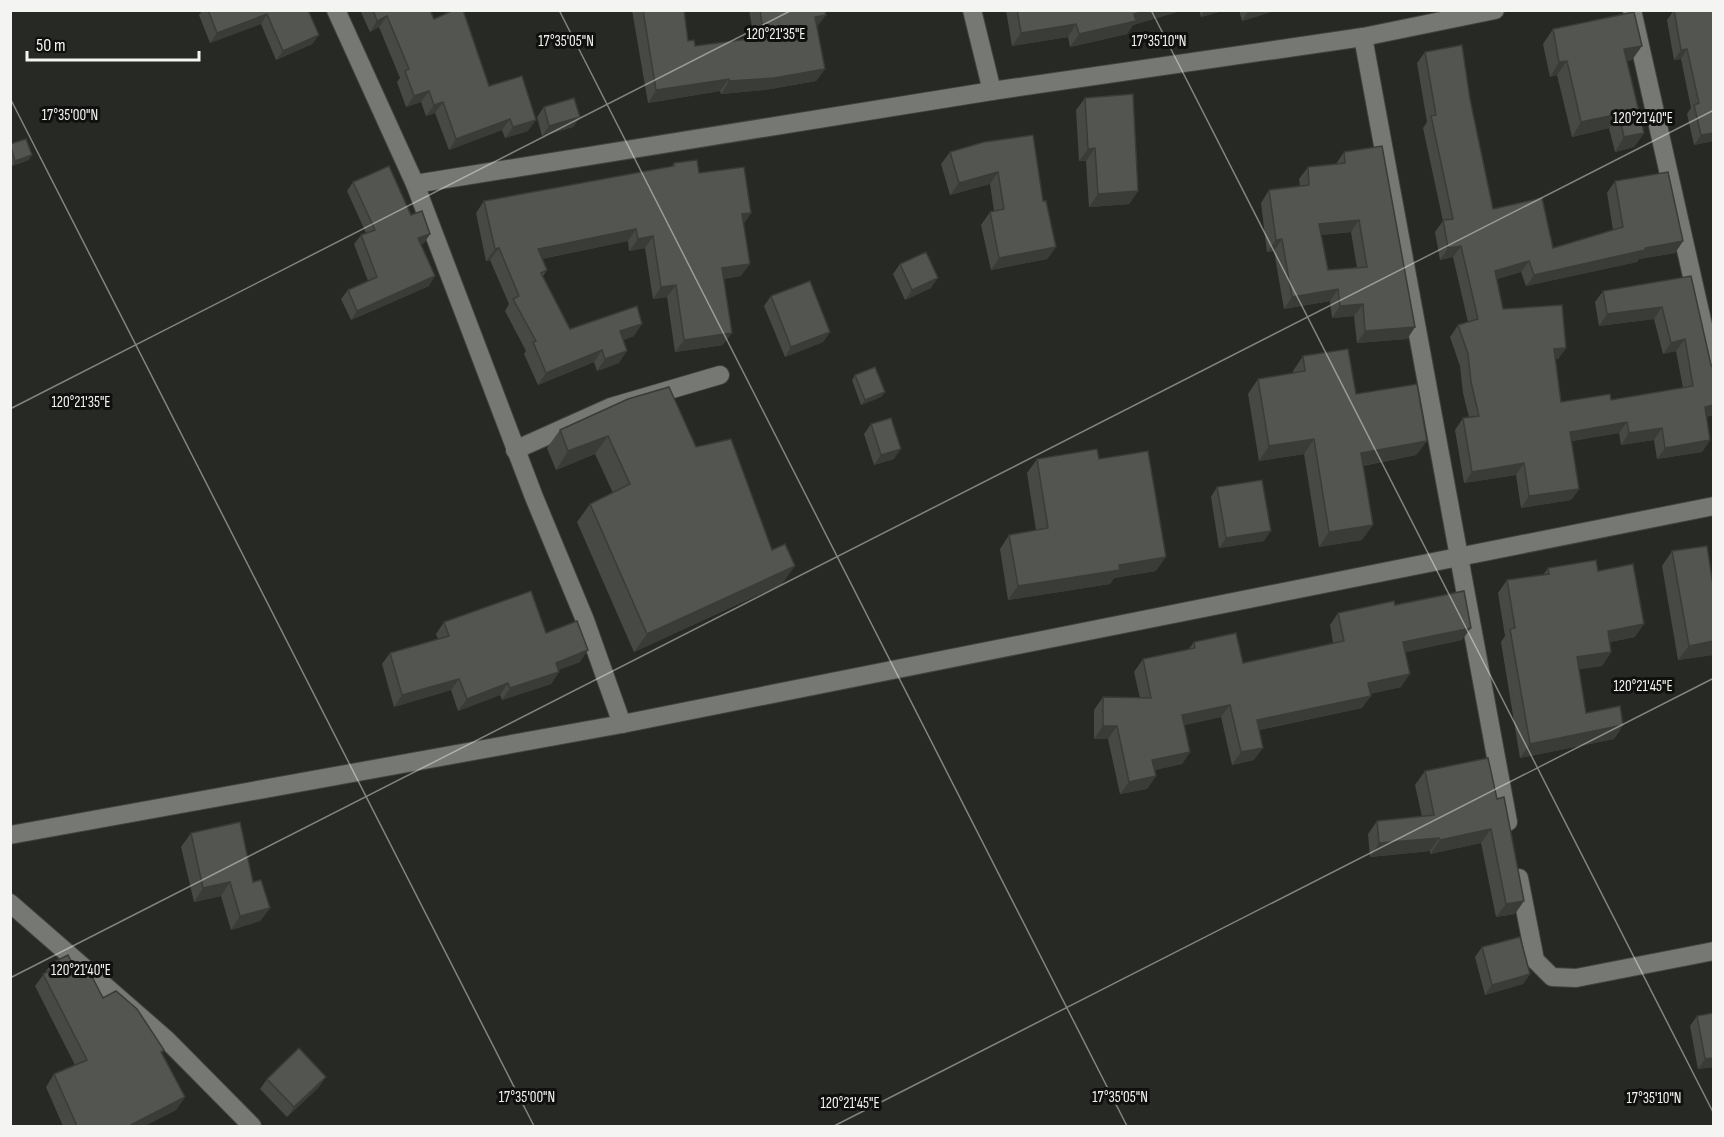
<svg xmlns="http://www.w3.org/2000/svg" width="1724" height="1137" viewBox="0 0 1724 1137" font-family="'Sofia Sans Condensed',sans-serif">
<rect width="100%" height="100%" fill="#272924"/>
<g fill="none" stroke-linecap="round" stroke-linejoin="round">
<g stroke="#42433f" stroke-width="20">
<g id="minor">
<polyline points="972,10 992,91"/>
<polyline points="1632,10 1714,374"/>
<polyline points="1363,37 1508,822"/>
<polyline points="515,450 611,407 720,375"/>
<polyline points="1519,878 1535,960 1552,977 1576,978 1714,951"/>
<polyline points="10,903 167,1040 252,1126"/>
</g>
</g>
<g stroke="#42433f" stroke-width="20">
<g id="tertiary">
<polyline points="336,10 415,184 534,497 585,620 622,724"/>
<polyline points="415,184 992,91 1363,37 1495,10"/>
<polyline points="10,835 622,724 1714,506"/>
</g>
</g>
<use href="#minor" stroke="#767873" stroke-width="18"/>
<use href="#tertiary" stroke="#767873" stroke-width="18"/>
</g>
<g fill="#474945" fill-rule="evenodd">
<polygon points="203,10 308,10 319,35 312,44 276,60 261,24 210,43 199,15"/>
<polygon points="360,10 430,10 434,19 489,86 528,131 505,138 502,130 449,150 435,113 426,116 421,102 406,107 397,82 400,78 379,27 370,32"/>
<polygon points="632,10 684,10 688,41 695,46 754,38 749,10 825,10 817,27 825,69 816,81 765,90 721,94 720,91 648,103"/>
<polygon points="1006,10 1184,10 1133,25 1127,34 1070,47 1068,37 1012,46"/>
<polygon points="1199,10 1226,10 1201,17"/>
<polygon points="1239,10 1278,10 1242,21"/>
<polygon points="1674,10 1711,10 1713,141 1694,145 1687,114 1691,108 1681,59 1674,60 1667,20"/>
<polygon points="1553,29 1632,60 1626,61 1644,133 1634,147 1615,152 1609,128 1572,137 1557,75 1550,77 1543,44"/>
<polygon points="1425,52 1470,99 1493,209 1553,248 1613,230 1607,193 1615,181 1683,241 1675,253 1639,259 1637,262 1526,286 1521,272 1497,279 1503,309 1566,348 1558,359 1555,359 1561,402 1611,400 1683,388 1676,351 1663,354 1654,319 1599,326 1595,302 1603,291 1691,276 1711,365 1713,368 1713,415 1706,417 1710,440 1702,452 1657,459 1654,440 1621,445 1619,433 1571,441 1579,489 1571,500 1521,508 1516,475 1464,483 1455,430 1463,418 1469,417 1463,393 1460,366 1450,337 1458,325 1468,322 1453,257 1440,260 1435,232 1443,221 1423,128 1427,122 1417,63"/>
<polygon points="1085,98 1138,191 1129,204 1089,207 1086,161 1079,161 1076,110"/>
<polygon points="544,107 580,117 573,127 542,136 537,117"/>
<polygon points="984,142 1043,201 1056,247 1047,259 991,270 981,225 990,212 994,211 990,184 950,195 941,164 950,152"/>
<polygon points="10,144 29,160 12,166 10,163"/>
<path d="M1344 152 1415 327 1407 339 1357 343 1354 316 1332 318 1330 301 1284 309 1274 251 1267 252 1261 203 1269 190 1300 186 1299 179 1308 167 1336 164ZM1351 232 1357 268 1328 270 1321 235Z"/>
<polygon points="674,163 699,173 751,213 744,223 741,276 724,279 723,345 675,352 667,297 653,299 645,248 629,251 628,241 542,259 547,270 543,276 570,329 634,336 623,340 619,363 597,371 594,362 538,385 524,354 526,351 505,311 509,304 490,260 486,261 476,213 484,201 671,167"/>
<polygon points="353,182 411,215 430,234 424,243 421,244 429,286 351,320 341,299 348,290 368,281 354,244 361,235 366,233 347,191"/>
<polygon points="900,264 931,288 905,300 893,274"/>
<polygon points="771,296 830,332 823,342 785,357 764,306"/>
<polygon points="1303,356 1356,394 1427,441 1416,455 1363,466 1362,540 1319,547 1304,454 1259,461 1248,394 1258,379 1293,373 1293,371"/>
<polygon points="855,375 885,392 881,397 861,405 852,380"/>
<polygon points="871,424 894,459 874,465 864,434"/>
<polygon points="560,430 696,447 782,584 634,652 577,522 590,504 613,493 595,454 556,470 547,448"/>
<polygon points="1037,459 1099,459 1156,571 1114,578 1110,584 1008,600 1000,549 1009,535 1036,530 1027,473"/>
<polygon points="1217,487 1264,541 1219,548 1211,497"/>
<polygon points="1672,551 1713,655 1678,660 1662,566"/>
<polygon points="1548,568 1598,571 1635,637 1610,642 1611,652 1602,666 1579,669 1586,713 1623,725 1614,739 1520,758 1501,642 1505,636 1498,593 1507,580 1543,575"/>
<polygon points="1395,605 1462,640 1405,652 1401,687 1370,694 1362,708 1259,730 1254,760 1232,765 1221,717 1184,725 1190,752 1182,764 1154,770 1156,776 1147,789 1120,794 1108,739 1094,739 1094,710 1103,697 1140,698 1134,672 1143,659 1188,650 1194,642 1243,663 1333,643 1330,625 1338,613"/>
<polygon points="444,622 546,633 580,662 558,670 559,672 551,684 502,700 500,695 458,711 451,690 394,707 382,664 390,653 438,639 436,634"/>
<polygon points="1488,758 1515,914 1496,917 1481,843 1430,854 1430,851 1370,857 1368,834 1377,821 1422,817 1415,785 1425,771"/>
<polygon points="191,833 253,882 270,908 260,921 231,930 221,896 194,902 181,847"/>
<polygon points="1482,947 1530,974 1523,984 1485,995 1475,957"/>
<polygon points="52,963 76,970 103,998 164,1050 162,1053 185,1097 176,1110 144,1126 63,1126 46,1087 54,1074 75,1065 35,986"/>
<polygon points="1697,1016 1713,1067 1698,1069 1690,1026"/>
<polygon points="267,1079 319,1087 287,1117 260,1089"/>
</g>
<g fill="#3a3c38">
<polygon points="1148,10 1184,10 1133,25 1127,34 1070,47 1079,34 1134,14"/>
<polygon points="1205,10 1226,10 1201,17"/>
<polygon points="1249,10 1278,10 1242,21"/>
<polygon points="267,14 261,24 210,43 217,33"/>
<polygon points="826,15 817,27 815,17"/>
<polygon points="387,16 379,27 370,32 377,21"/>
<polygon points="1076,24 1068,37 1012,46 1021,33"/>
<polygon points="319,35 312,44 276,60 283,51"/>
<polygon points="1642,46 1632,60 1614,63 1624,49"/>
<polygon points="1687,49 1681,59 1674,60 1681,50"/>
<polygon points="1567,61 1557,75 1550,77 1559,62"/>
<polygon points="825,69 816,81 765,90 721,94 729,81"/>
<polygon points="729,79 720,91 648,103 656,90"/>
<polygon points="429,91 421,102 406,107 414,96"/>
<polygon points="443,102 435,113 426,116 434,105"/>
<polygon points="1619,114 1609,128 1572,137 1581,122"/>
<polygon points="580,117 573,127 542,136 549,126"/>
<polygon points="510,119 502,130 449,150 456,139"/>
<polygon points="536,120 528,131 505,138 513,127"/>
<polygon points="1644,133 1634,147 1615,152 1624,137"/>
<polygon points="1713,133 1713,141 1694,145 1701,135"/>
<polygon points="1095,148 1086,161 1079,161 1088,149"/>
<polygon points="32,155 29,160 12,166 15,161"/>
<polygon points="998,172 990,184 950,195 959,183"/>
<polygon points="1138,191 1129,204 1089,207 1098,194"/>
<polygon points="751,213 743,225 742,214"/>
<polygon points="1359,220 1351,232 1311,236 1319,224"/>
<polygon points="636,229 628,241 530,261 538,249"/>
<polygon points="430,234 424,243 412,248 418,238"/>
<polygon points="653,236 645,248 629,251 638,239"/>
<polygon points="1282,239 1274,251 1267,252 1276,240"/>
<polygon points="1683,241 1675,253 1639,259 1637,262 1526,286 1534,275 1645,248"/>
<polygon points="1461,246 1453,257 1440,260 1448,248"/>
<polygon points="1056,247 1047,259 991,270 999,258"/>
<polygon points="499,248 490,260 486,261 495,249"/>
<polygon points="1529,261 1521,272 1487,282 1495,271"/>
<polygon points="750,264 741,276 714,280 722,268"/>
<polygon points="435,276 429,286 351,320 357,311"/>
<polygon points="938,278 931,288 905,300 912,290"/>
<polygon points="676,285 667,297 653,299 661,287"/>
<polygon points="1338,289 1330,301 1284,309 1292,297"/>
<polygon points="1363,304 1354,316 1332,318 1340,306"/>
<polygon points="1662,307 1654,319 1599,326 1607,314"/>
<polygon points="642,324 634,336 612,343 620,331"/>
<polygon points="1415,327 1407,339 1357,343 1365,331"/>
<polygon points="830,332 823,342 785,357 791,347"/>
<polygon points="732,333 723,345 675,352 684,340"/>
<polygon points="1685,339 1676,351 1663,354 1671,343"/>
<polygon points="1566,348 1558,359 1546,360 1554,349"/>
<polygon points="602,350 594,362 538,385 546,373"/>
<polygon points="627,351 619,363 597,371 605,359"/>
<polygon points="885,392 881,397 861,405 865,400"/>
<polygon points="1713,405 1713,415 1697,418 1705,407"/>
<polygon points="1627,422 1619,433 1562,443 1570,432"/>
<polygon points="1662,428 1654,440 1621,445 1629,433"/>
<polygon points="608,436 595,454 556,470 568,451"/>
<polygon points="1314,439 1304,454 1259,461 1269,446"/>
<polygon points="1710,440 1702,452 1657,459 1665,448"/>
<polygon points="1427,441 1416,455 1350,468 1361,453"/>
<polygon points="901,449 894,459 874,465 881,455"/>
<polygon points="1524,463 1516,475 1464,483 1472,472"/>
<polygon points="1579,489 1571,500 1521,508 1529,496"/>
<polygon points="1373,525 1362,540 1319,547 1329,532"/>
<polygon points="1271,531 1264,541 1219,548 1226,538"/>
<polygon points="1166,557 1156,571 1114,578 1110,584 1008,600 1018,586 1119,565"/>
<polygon points="795,566 782,584 634,652 647,634"/>
<polygon points="1644,624 1635,637 1599,644 1608,631"/>
<polygon points="1471,628 1462,640 1394,655 1403,642"/>
<polygon points="1713,641 1713,655 1678,660 1689,646"/>
<polygon points="588,650 580,662 548,674 556,663"/>
<polygon points="1611,652 1602,666 1568,671 1577,657"/>
<polygon points="559,672 551,684 502,700 510,688"/>
<polygon points="1410,674 1401,687 1359,696 1368,683"/>
<polygon points="459,679 451,690 394,707 402,695"/>
<polygon points="508,683 500,695 458,711 467,699"/>
<polygon points="1371,696 1362,708 1248,732 1257,720"/>
<polygon points="1230,705 1221,717 1173,728 1182,715"/>
<polygon points="1623,725 1614,739 1520,758 1530,744"/>
<polygon points="1103,726 1117,726 1108,739 1094,739"/>
<polygon points="1263,748 1254,760 1232,765 1241,752"/>
<polygon points="1190,752 1182,764 1143,773 1152,760"/>
<polygon points="1156,776 1147,789 1120,794 1129,782"/>
<polygon points="1491,829 1481,843 1430,854 1440,840"/>
<polygon points="1439,838 1430,851 1370,857 1379,843"/>
<polygon points="230,882 221,896 194,902 203,888"/>
<polygon points="1524,901 1515,914 1496,917 1506,904"/>
<polygon points="270,908 260,921 231,930 240,916"/>
<polygon points="1530,974 1523,984 1485,995 1492,985"/>
<polygon points="1713,1058 1713,1067 1698,1069 1705,1059"/>
<polygon points="326,1077 319,1087 287,1117 294,1107"/>
<polygon points="185,1097 176,1110 144,1126 129,1126"/>
</g>
<g fill="#535550" stroke="#3a3c38" stroke-width="1.5" fill-rule="evenodd">
<polygon points="208,10 308,10 319,35 283,51 267,14 217,33"/>
<polygon points="373,10 430,10 434,19 454,10 463,10 489,86 522,76 536,120 513,127 510,119 456,139 443,102 434,105 429,91 414,96 405,71 409,69 387,16 377,21"/>
<polygon points="643,10 684,10 688,41 694,40 695,46 764,37 760,10 825,10 826,15 815,17 825,69 774,78 729,81 729,79 656,90"/>
<polygon points="1017,10 1148,10 1134,14 1136,21 1079,34 1076,24 1021,33"/>
<polygon points="1674,10 1713,10 1713,133 1701,135 1694,105 1699,103 1687,49 1681,50"/>
<polygon points="1634,12 1642,46 1624,49 1644,133 1624,137 1619,114 1581,122 1567,61 1559,62 1553,29"/>
<polygon points="1462,45 1470,99 1493,209 1542,198 1553,248 1623,227 1615,181 1668,172 1683,241 1645,248 1645,250 1534,275 1529,261 1495,271 1503,309 1562,305 1566,348 1554,349 1561,402 1610,394 1611,400 1693,386 1685,339 1671,343 1662,307 1607,314 1603,291 1691,276 1711,365 1713,368 1713,405 1705,407 1710,440 1665,448 1662,428 1629,433 1627,422 1570,432 1579,489 1529,496 1524,463 1472,472 1463,418 1479,416 1471,382 1468,354 1458,325 1478,319 1461,246 1448,248 1443,220 1453,219 1431,116 1436,115 1425,52"/>
<polygon points="1133,94 1138,191 1098,194 1095,148 1088,149 1085,98"/>
<polygon points="574,98 580,117 549,126 544,107"/>
<polygon points="1033,135 1043,201 1046,201 1056,247 999,258 990,212 1004,209 998,172 959,183 950,152 984,142"/>
<polygon points="26,139 32,155 15,161 10,144"/>
<path d="M1382 146 1415 327 1365 331 1363 304 1340 306 1338 289 1292 297 1282 239 1276 240 1269 190 1309 185 1308 167 1345 163 1344 152ZM1359 220 1367 267 1328 270 1319 224Z"/>
<polygon points="697,160 699,173 744,167 751,213 742,214 750,264 722,268 732,333 684,340 676,285 661,287 653,236 638,239 636,229 538,249 547,270 541,273 570,329 637,306 642,324 620,331 627,351 605,359 602,350 546,373 533,342 536,341 513,299 519,296 499,248 495,249 484,201 674,166 674,163"/>
<polygon points="389,166 411,215 422,211 430,234 418,238 435,276 357,311 348,290 377,277 361,235 375,230 353,182"/>
<polygon points="926,252 938,278 912,290 900,264"/>
<polygon points="810,281 830,332 791,347 771,296"/>
<polygon points="1348,349 1356,394 1417,384 1427,441 1361,453 1373,525 1329,532 1314,439 1269,446 1258,379 1305,371 1303,356"/>
<polygon points="875,367 885,392 865,400 855,375"/>
<polygon points="669,387 696,447 731,439 772,550 785,544 795,566 647,634 590,504 630,484 608,436 568,451 560,430 628,399"/>
<polygon points="891,418 901,449 881,455 871,424"/>
<polygon points="1097,449 1099,459 1148,451 1166,557 1119,565 1120,570 1018,586 1009,535 1048,528 1037,459"/>
<polygon points="1262,480 1271,531 1226,538 1217,487"/>
<polygon points="1707,546 1713,585 1713,641 1689,646 1672,551"/>
<polygon points="1596,560 1598,571 1633,564 1644,624 1608,631 1611,652 1577,657 1586,713 1620,706 1623,725 1530,744 1510,629 1515,628 1507,580 1549,574 1548,568"/>
<polygon points="531,591 546,633 577,621 588,650 556,663 559,672 510,688 508,683 467,699 459,679 402,695 390,653 449,636 444,622"/>
<polygon points="1464,591 1471,628 1403,642 1410,674 1368,683 1371,696 1257,720 1263,748 1241,752 1230,705 1182,715 1190,752 1152,760 1156,776 1129,782 1117,726 1103,726 1103,697 1151,698 1143,659 1195,648 1194,642 1236,633 1243,663 1344,641 1338,613 1394,601 1395,605"/>
<polygon points="1488,758 1497,799 1504,797 1524,901 1506,904 1491,829 1440,840 1439,838 1379,843 1377,821 1434,815 1425,771"/>
<polygon points="240,822 253,882 261,880 270,908 240,916 230,882 203,888 191,833"/>
<polygon points="1520,937 1530,974 1492,985 1482,947"/>
<polygon points="68,955 76,970 86,965 103,998 116,991 137,1009 164,1050 161,1052 185,1097 129,1126 77,1126 54,1074 87,1060 43,974 55,968 52,963"/>
<polygon points="1713,1013 1713,1058 1705,1059 1697,1016"/>
<polygon points="299,1048 326,1077 294,1107 267,1079"/>
</g>
<path fill="none" stroke="#f4f5f2" stroke-width="1.5" stroke-opacity="0.45" d="M559 10 1127 1126M1151 10 1714 1114M10 98 534 1126M10 409 792 10M10 978 1714 110M834 1126 1714 678"/>
<g font-size="15" text-anchor="middle" fill="#f4f5f2" stroke="#10110f" stroke-width="6" stroke-linejoin="round" paint-order="stroke">
<text x="776" y="39">120°21'35"E</text>
<text x="566" y="46">17°35'05"N</text>
<text x="1159" y="46">17°35'10"N</text>
<text x="70" y="120">17°35'00"N</text>
<text x="1643" y="123">120°21'40"E</text>
<text x="81" y="407">120°21'35"E</text>
<text x="1643" y="691">120°21'45"E</text>
<text x="81" y="975">120°21'40"E</text>
<text x="527" y="1102">17°35'00"N</text>
<text x="1120" y="1102">17°35'05"N</text>
<text x="1654" y="1103">17°35'10"N</text>
<text x="850" y="1108">120°21'45"E</text>
</g>
<rect width="1724" height="1137" fill="none" stroke="#f4f5f2" stroke-width="24"/>
<path d="M27 51v9h172v-9" fill="none" stroke="#f4f5f2" stroke-width="3"/>
<text x="36" y="51" font-size="18" fill="#f4f5f2" stroke="#10110f" stroke-width="4.5" paint-order="stroke">50 m</text>
</svg>
